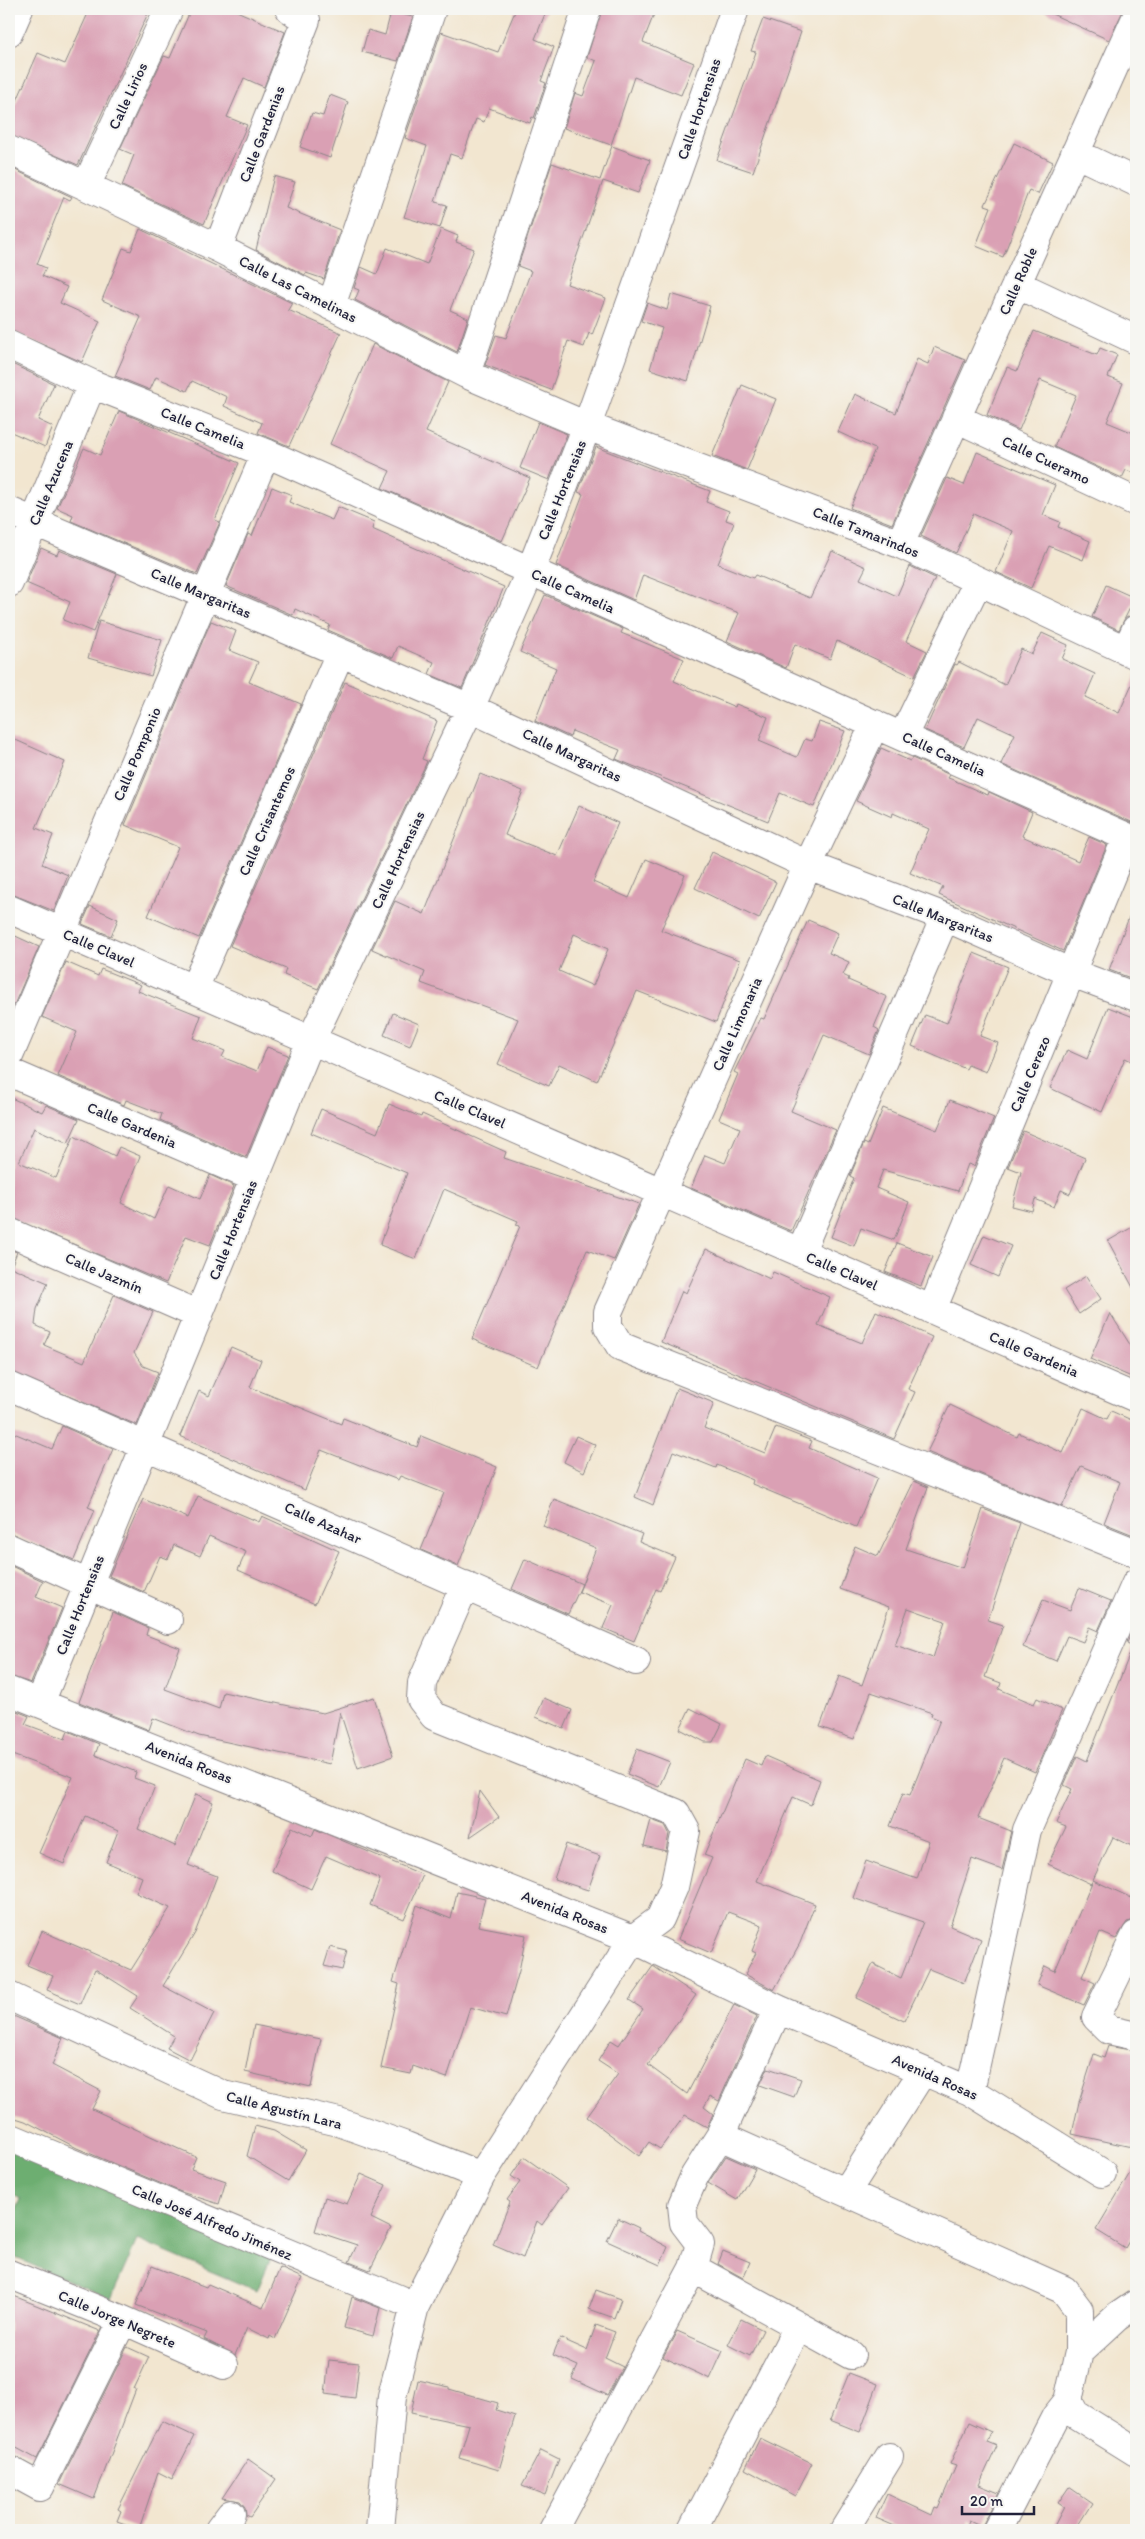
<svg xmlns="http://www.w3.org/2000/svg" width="1145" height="2539" font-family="Itim,sans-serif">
<rect width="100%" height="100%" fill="#f6f6f2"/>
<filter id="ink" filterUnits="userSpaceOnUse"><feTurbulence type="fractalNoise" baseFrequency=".02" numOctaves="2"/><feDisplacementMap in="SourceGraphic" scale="10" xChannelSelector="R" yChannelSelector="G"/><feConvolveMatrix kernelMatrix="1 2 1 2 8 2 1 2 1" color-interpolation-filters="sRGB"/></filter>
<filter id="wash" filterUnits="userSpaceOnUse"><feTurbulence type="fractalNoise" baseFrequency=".0096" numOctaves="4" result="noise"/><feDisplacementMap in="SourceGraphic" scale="20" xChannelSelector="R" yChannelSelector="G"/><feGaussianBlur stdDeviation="1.12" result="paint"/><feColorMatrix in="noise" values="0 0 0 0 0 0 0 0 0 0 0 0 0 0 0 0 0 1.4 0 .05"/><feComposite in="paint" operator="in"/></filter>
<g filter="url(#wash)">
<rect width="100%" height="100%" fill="#f2e6d0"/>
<!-- forest -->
<path fill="#6dae71" stroke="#486856" d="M9 2144 271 2258 257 2291 137 2240 111 2299 9 2255V2228L21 2199 9 2193Z"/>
<g id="blocks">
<!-- building -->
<path fill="#daa0b4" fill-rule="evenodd" d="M90 9H150L78 165 9 135V102L15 105 38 53 65 64Z
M191 9H232L285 32 264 87 244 78 227 117 247 125 204 224 122 186 134 155 120 149 164 56 170 58Z
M516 9H547L535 39 554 47 541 81 546 83 534 118 532 117 530 123 489 108 484 122 476 119 462 158 450 154 435 202 447 205 440 228 404 217 427 146 405 138 441 32 498 52Z
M602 9H656L643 42 694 63 681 95 634 77 611 145 564 128 575 93 583 96 596 61 587 57Z
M1041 9H1124L1109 40Z
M391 12 413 17 398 61 362 52 368 30 385 35Z
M763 19 801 32 753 172 717 160 756 52 751 51Z
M330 95 348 102 330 158 300 147 312 113 323 116Z
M1014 143 1053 162 1038 194 1029 190 1003 257 976 246 991 207 985 205Z
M612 146 650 160 638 193 603 181 567 284 606 298 592 335 589 333 584 347 568 341 551 390 485 365 496 335 506 338 531 271 518 266 552 163 600 180Z
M9 167 72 197 70 200 64 197 37 264 46 268 42 276 67 287 60 303 100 321 82 362 9 330Z
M274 176 295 182 286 208 340 230 324 279 306 273 305 275 256 250Z
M140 229 292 303 288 310 341 333 289 446 258 433 262 423 224 406 227 397 192 381 187 391 156 377 150 390 115 376 141 317 102 300 123 248 131 251Z
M441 229 458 236 456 242 474 249 450 310 468 318 457 352 355 300 359 290 354 288 361 267 377 274 387 248 427 264Z
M671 294 710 306 688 381 650 369 662 328 641 321 647 303 667 310Z
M1034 331 1097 355 1100 348 1117 355 1108 377 1123 383 1107 422 1136 434V474L1126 470 1122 478 1054 447 1076 395 1040 380 1019 430 987 415 1007 367 1017 371Z
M373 344 448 382 426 432 530 478 502 541 382 488 390 471 330 444Z
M934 347 965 360 892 524 850 508 875 449 838 432 855 394 896 413 917 359 928 364Z
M12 364 54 384 38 420 53 427 45 447 9 431V370Z
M742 385 776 399 747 470 712 456Z
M119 411 239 463 215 520 220 522 197 574 71 521 73 515 57 508 84 448 100 455Z
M538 422 567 434 549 480 520 468Z
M596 447 710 491 706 502 729 511 726 520 734 523 718 564 753 578 755 575 810 598 832 551 866 567 860 579 897 596 910 566 935 578 906 641 927 651 914 677 837 641 830 659 795 644 786 668 727 641 739 613 643 575 634 600 556 565 583 494 578 492Z
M977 452 1055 485 1043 515 1060 522 1058 527 1090 541 1083 560 1049 546 1031 588 996 572 1013 531 973 514 956 553 921 536 947 478 964 485Z
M272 487 292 495 289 502 332 520 338 507 374 522 372 529 504 587 462 688 429 674 434 662 398 646 393 658 328 630 330 625 295 609 293 615 226 586 248 534 252 536Z
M41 548 57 555 59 550 117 574 93 632 63 620 70 602 26 583Z
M1106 585 1135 598 1119 630 1092 617Z
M545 595 623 629 621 633 684 659 674 681 735 707 736 704 768 717 759 741 797 757 805 739 812 741 819 722 845 731 814 807 780 793 768 821 616 759 620 750 572 731 570 737 535 721 556 668 520 652Z
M99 621 162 640 151 676 88 658Z
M211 621 236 631 229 650 258 662 249 682 301 704 199 938 148 916 178 847 125 825Z
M1042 633 1068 645 1062 659 1095 674 1085 697 1119 713 1136 675V824L1001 764 1015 734 978 717 964 747 925 730 955 664 957 665 959 662 1005 685 1021 649 1032 654Z
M345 682 437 721 422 759 427 761 424 768 318 989 284 975 286 969 230 946Z
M9 737 65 762 36 828 53 835 42 864 68 875 54 911 9 893Z
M881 748 910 761 912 758 950 775 948 778 951 779 985 794 988 795 989 792 1032 812 1022 836 1078 861 1089 837 1107 845 1063 951 939 895 943 887 910 873 929 829 893 813 892 817 856 801Z
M480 774 523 791 505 835 557 856 579 806 618 823 593 882 629 898 646 859 685 875 661 930 740 960 716 1022 637 991 597 1081 559 1064 549 1086 498 1064 518 1019 421 983 425 972 372 949 395 901 424 914ZM574 934 608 949 593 986 559 971Z
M712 852 776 882 759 919 695 888Z
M1134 904H1136V980L1109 970Z
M90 906 118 919 111 936 82 924Z
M808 920 838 933 829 953 849 962 843 975 849 978 848 980 887 997 874 1027 879 1030 869 1054 824 1035 791 1111 836 1130 791 1231 691 1188 705 1155 725 1163 740 1128 719 1119 738 1074 734 1072 761 1018 764 1019Z
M9 933 39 947 14 1005 9 1003Z
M974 953 1008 967 980 1036 998 1043 986 1072 968 1065 966 1069 912 1046 925 1015 947 1023Z
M66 962 98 976 101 969 141 985 138 991 201 1016 193 1038 225 1051 222 1057 257 1071 267 1047 288 1055 246 1157 160 1120 162 1114 126 1100 124 1105 58 1076 77 1032 42 1017Z
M1108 1007 1136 1018V1063L1125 1058 1102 1112 1050 1088 1067 1050 1087 1059Z
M393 1013 419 1024 410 1046 384 1035Z
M9 1097 42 1112 46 1105 79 1119 68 1143 34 1128 19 1162 56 1178 74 1136 115 1156 119 1147 140 1156 121 1203 154 1219 169 1185 200 1199 210 1175 234 1186 210 1245 186 1236 166 1283 9 1217Z
M950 1100 994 1118 974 1166 968 1164 958 1191 883 1170 876 1188 909 1202 894 1240 861 1228 854 1246 831 1237 854 1178 850 1176 864 1143 868 1145 883 1108 937 1130Z
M389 1104 421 1117 422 1114 506 1152 504 1158 639 1204 614 1260 587 1250 538 1367 472 1339 520 1226 516 1225 518 1221 444 1189 416 1259 380 1245 407 1173 311 1133 321 1109 377 1133Z
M1023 1131 1085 1158 1070 1194 1061 1190 1054 1207 1035 1199 1032 1211 1012 1206 1021 1172 1008 1167Z
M1136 1225V1293L1108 1241Z
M984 1235 1011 1246 998 1277 971 1265Z
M897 1243 933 1257 921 1286 885 1272Z
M9 1249 17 1252 11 1267 48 1283 37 1309 35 1325 50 1332 44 1345 84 1362 114 1295 153 1312 134 1353 143 1366 158 1372 137 1425 9 1371Z
M706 1249 770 1279 773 1272 830 1297 818 1325 862 1343 876 1311 932 1337 908 1389 915 1392 894 1439 661 1342 682 1291 686 1293Z
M1086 1276 1101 1299 1079 1314 1064 1290Z
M1110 1313 1136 1354V1379L1090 1359Z
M231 1347 261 1360 250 1387 341 1424 343 1418 417 1447 421 1436 497 1467 458 1566 421 1550 444 1493 400 1476 398 1480 321 1450 305 1490 180 1436 199 1391 209 1396Z
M677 1388 714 1403 704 1428 765 1453 776 1427 812 1441 809 1448 877 1478 856 1527 752 1484 753 1480 717 1465 716 1468 673 1451 653 1505 635 1497Z
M950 1405 1017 1437 1019 1433 1063 1453 1083 1408 1107 1419 1111 1411 1136 1422V1536L1104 1523 1120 1482 1081 1466 1062 1507 927 1452Z
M62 1426 113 1449 88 1507 95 1510 74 1560 9 1533V1431L52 1449Z
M576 1436 596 1445 584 1472 564 1462Z
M914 1481 928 1487 906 1549 963 1568 983 1509 1020 1523 988 1620 1003 1625 985 1677 1001 1683 999 1689 1034 1704 1037 1698 1062 1710 1035 1772 1004 1758 978 1818 1011 1831 1002 1870 972 1859 950 1926 981 1939 964 1983 929 1969 904 2021 856 1998 873 1964 901 1978 923 1922 853 1898 866 1861 917 1879 929 1841 890 1826 903 1793 910 1795 940 1720 931 1716 932 1713 871 1692 854 1739 820 1727 839 1676 862 1685 889 1607 840 1589 855 1546 878 1556ZM908 1608 945 1621 933 1658 895 1645Z
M198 1496 259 1522 262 1516 339 1551 315 1604 238 1570 246 1552 209 1536 200 1556 174 1545 168 1559 160 1556 144 1592 109 1576 143 1499 188 1518Z
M554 1499 642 1534 639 1542 675 1557 660 1591 656 1589 634 1641 603 1628 613 1605 579 1592 596 1548 543 1526Z
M525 1559 582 1584 568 1614 512 1589Z
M9 1565 43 1581 36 1597 62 1608 31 1683 9 1676Z
M1079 1588 1111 1601 1098 1631 1089 1627 1083 1642 1067 1636 1056 1661 1023 1647 1043 1600 1070 1610Z
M113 1612 148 1628 146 1635 180 1648 165 1689 219 1709 223 1692 323 1713 374 1697 393 1756 358 1768 340 1712 330 1764 199 1736 153 1718 149 1730 79 1702Z
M1136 1621V1848L1113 1837 1091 1884 1048 1864 1066 1827 1056 1823 1072 1789 1064 1785 1077 1756 1087 1761 1133 1646 1127 1643Z
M544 1698 572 1710 564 1729 536 1717Z
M9 1708 29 1716 25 1724 65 1739 68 1731 99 1744 95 1755 136 1772 134 1778 155 1786 138 1829 175 1846 196 1794 213 1802 188 1865 217 1876 195 1933 163 1986 214 2013 190 2060 167 2048 174 2036 130 2008 138 1996 95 1969 80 2004 47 1990 53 1976 27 1965 42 1931 131 1970 170 1908 136 1893 142 1877 106 1862 118 1831 85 1816 64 1864 39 1853 73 1777 12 1755 9 1763Z
M690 1708 722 1724 713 1742H705L680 1729Z
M637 1749 670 1762 659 1787 627 1774Z
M765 1756 820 1780 811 1805 793 1797 757 1881 815 1904 800 1943 774 1990 745 1974 756 1953 752 1951 762 1925 728 1912 711 1953 678 1939 712 1858 704 1855 745 1759 761 1766Z
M480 1791 499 1817 470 1837Z
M651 1820 665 1825 669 1833 666 1851 644 1846Z
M292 1827 312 1836 315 1829 423 1875 404 1919 370 1905 380 1879 326 1856 311 1889 272 1871Z
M566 1844 600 1856 588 1890 554 1879Z
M1093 1880 1136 1900V1920L1127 1922 1116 1939 1100 1932 1082 1977 1095 1983 1084 2005 1037 1985 1045 1966 1055 1971Z
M457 1892 485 1898 478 1926 526 1935 519 1971 506 2017 470 2007 447 2078 413 2066 411 2074 381 2068 399 1984 393 1982 417 1905 451 1919Z
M330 1947 347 1951 342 1970 324 1966Z
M653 1966 696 1995 648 2065 687 2094 734 2005 757 2016 719 2101 710 2096 704 2107 713 2114 707 2127 685 2115 660 2149 649 2142 639 2156 587 2117 618 2074 598 2061 611 2040 619 2045 643 2009 629 2000Z
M9 2014 63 2038 52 2065 101 2091 92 2109 196 2157 191 2169 226 2181 219 2204 181 2192 77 2148 25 2121 9 2116Z
M254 2025 321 2039 311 2087 245 2072Z
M1108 2046 1136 2051V2148L1072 2134 1079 2102 1094 2054 1104 2058Z
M768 2068 801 2079 794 2097 760 2085Z
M255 2126 274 2131 306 2150 288 2181 247 2156Z
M726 2156 755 2169 737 2200 708 2183Z
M524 2157 568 2188 542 2225 537 2221 523 2258 493 2245 510 2202 507 2200 520 2182 511 2176Z
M1136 2163V2229L1125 2248 1096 2230Z
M361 2174 386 2185 371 2218 391 2228 370 2270 349 2262 357 2245 315 2231 325 2197 347 2204Z
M618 2218 639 2228 638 2231 668 2247 660 2265 607 2241Z
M723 2251 750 2262 743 2278 718 2264Z
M152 2266 206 2287 208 2284 263 2308 280 2268 302 2278 275 2339 270 2336 269 2339 247 2328 235 2355 204 2339 207 2333 136 2305Z
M596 2290 621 2299 614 2318 589 2309Z
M9 2294 100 2331 37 2459 9 2444Z
M352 2297 380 2308 373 2336 344 2328Z
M741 2319 763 2330 750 2356 728 2345Z
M596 2325 615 2332 605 2358 623 2367 607 2395 572 2379 578 2366 553 2355 560 2338 587 2350Z
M677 2331 723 2351 710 2379 663 2357Z
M127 2347 149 2357 134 2389H136L94 2499 59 2484Z
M329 2360 359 2363 355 2398 325 2394Z
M849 2373 878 2384 860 2432 830 2420Z
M418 2380 449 2387V2389L498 2403 496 2410 515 2416 499 2470 459 2458 469 2425 411 2413Z
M162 2421 194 2436 172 2479 158 2472 139 2529 117 2521 121 2511 118 2509Z
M969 2422 991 2432 987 2442 997 2446 979 2485 999 2493 982 2526 969 2520 966 2530H904L876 2518 887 2494 932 2515 935 2507 938 2508 956 2466 950 2464Z
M760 2438 812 2463 795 2496 745 2469Z
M541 2450 559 2459 545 2495 522 2486Z
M248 2459 276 2479 250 2517 246 2515 245 2507 240 2501 222 2498Z
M1069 2487 1092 2503 1075 2530H1052L1064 2507 1058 2503Z"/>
</g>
</g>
<g filter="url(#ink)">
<use href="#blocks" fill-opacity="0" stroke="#8a8486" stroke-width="1"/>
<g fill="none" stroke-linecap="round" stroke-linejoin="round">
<defs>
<path id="minor" d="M9 32 19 9
M9 150 218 248 466 374 587 426 900 544 1136 655
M1075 153 1136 182
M87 184 169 9
M218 248 306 20 290 9
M1016 284 1136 340
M331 306 432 9
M9 345 92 384 266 453 1136 841
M466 374 587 9
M956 418 1136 502
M9 511 470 708 808 865 945 917 1072 973 1136 997
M900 544 1136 18
M9 583 92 384
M1126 651 1136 629
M875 724 808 865 608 1312V1326L620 1346 1136 1553
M903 736 978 581
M9 909 1136 1398
M194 989 340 653
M9 1056 266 453
M9 1072 255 1178
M9 1232 199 1315
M800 1253 945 917
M932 1310 1127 837
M9 1386 636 1661
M9 1548 168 1620
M9 1691 633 1939 778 2009 970 2091 1102 2173
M40 1703 311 1040 470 708 530 572 587 426 735 9
M1136 1935 1096 2017 1109 2030 1136 2036
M9 1996 223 2095 339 2122 406 2146 481 2176
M778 2009 720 2136 695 2175 682 2205 684 2223 700 2244 693 2268 851 2355
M970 2091 1027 1830 1136 1583
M720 2136 1064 2290 1079 2310V2352
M9 2137 415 2306
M846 2192 923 2071
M9 2274 123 2320 224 2365
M1068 2401 1075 2414 1136 2452
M9 2470 40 2487 123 2320
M219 2530 231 2514
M380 2530 392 2396 415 2306 481 2176 633 1939 660 1919 674 1887 686 1831 676 1813 434 1716 421 1699 422 1683 465 1585
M553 2530 693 2268
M692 2530 798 2327
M844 2530 889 2457
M997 2530 1056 2416 1068 2401 1079 2352 1117 2317 1136 2304"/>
</defs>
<!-- minor casing -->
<use href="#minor" stroke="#8a8486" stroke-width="30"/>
<!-- minor -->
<use href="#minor" stroke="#fff" stroke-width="28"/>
</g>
</g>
<g text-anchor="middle" stroke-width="4" stroke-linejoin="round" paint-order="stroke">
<!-- street labels -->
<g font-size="15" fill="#22223b" stroke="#f6f6f2">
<text transform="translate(128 96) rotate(-65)" y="5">Calle Lirios</text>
<text transform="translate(699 109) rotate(-71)" y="5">Calle Hortensias</text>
<text transform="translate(262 134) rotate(-69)" y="5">Calle Gardenias</text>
<text transform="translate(1018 281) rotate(-66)" y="5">Calle Roble</text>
<text transform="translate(298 289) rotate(27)" y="5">Calle Las Camelinas</text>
<text transform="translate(203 428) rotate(22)" y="5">Calle Camelia</text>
<text transform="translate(1046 460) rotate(25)" y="5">Calle Cueramo</text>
<text transform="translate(51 483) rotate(-67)" y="5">Calle Azucena</text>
<text transform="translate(562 490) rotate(-68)" y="5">Calle Hortensias</text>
<text transform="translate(866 532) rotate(22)" y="5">Calle Tamarindos</text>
<text transform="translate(573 591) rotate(24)" y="5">Calle Camelia</text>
<text transform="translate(201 593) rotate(23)" y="5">Calle Margaritas</text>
<text transform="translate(137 754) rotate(-67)" y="5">Calle Pomponio</text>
<text transform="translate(944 754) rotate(24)" y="5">Calle Camelia</text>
<text transform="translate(572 755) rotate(25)" y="5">Calle Margaritas</text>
<text transform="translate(267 821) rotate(-66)" y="5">Calle Crisantemos</text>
<text transform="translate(398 860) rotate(-65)" y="5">Calle Hortensias</text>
<text transform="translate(943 918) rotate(22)" y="5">Calle Margaritas</text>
<text transform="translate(99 948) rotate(23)" y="5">Calle Clavel</text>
<text transform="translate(737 1024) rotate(-66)" y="5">Calle Limonaria</text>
<text transform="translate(1030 1074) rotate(-67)" y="5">Calle Cerezo</text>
<text transform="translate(470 1109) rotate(23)" y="5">Calle Clavel</text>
<text transform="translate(132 1125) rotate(23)" y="5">Calle Gardenia</text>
<text transform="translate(233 1230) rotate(-68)" y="5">Calle Hortensias</text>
<text transform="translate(842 1271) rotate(23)" y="5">Calle Clavel</text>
<text transform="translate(104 1273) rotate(23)" y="5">Calle Jazmín</text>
<text transform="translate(1034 1354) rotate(23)" y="5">Calle Gardenia</text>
<text transform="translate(323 1523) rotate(24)" y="5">Calle Azahar</text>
<text transform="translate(80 1605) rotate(-68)" y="5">Calle Hortensias</text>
<text transform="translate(189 1762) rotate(22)" y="5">Avenida Rosas</text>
<text transform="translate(565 1912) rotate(22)" y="5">Avenida Rosas</text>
<text transform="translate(935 2077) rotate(24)" y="5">Avenida Rosas</text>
<text transform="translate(284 2110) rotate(14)" y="5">Calle Agustín Lara</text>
<text transform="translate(212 2222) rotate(23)" y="5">Calle José Alfredo Jiménez</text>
<text transform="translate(117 2319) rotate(23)" y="5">Calle Jorge Negrete</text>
</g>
</g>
<!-- margin -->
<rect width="1145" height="2539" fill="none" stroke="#f6f6f2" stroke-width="30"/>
<!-- scale -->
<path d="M962 2506v8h72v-8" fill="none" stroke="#22223b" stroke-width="2.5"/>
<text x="970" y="2506" font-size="15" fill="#22223b" stroke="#f6f6f2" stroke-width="4" paint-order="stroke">20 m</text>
</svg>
